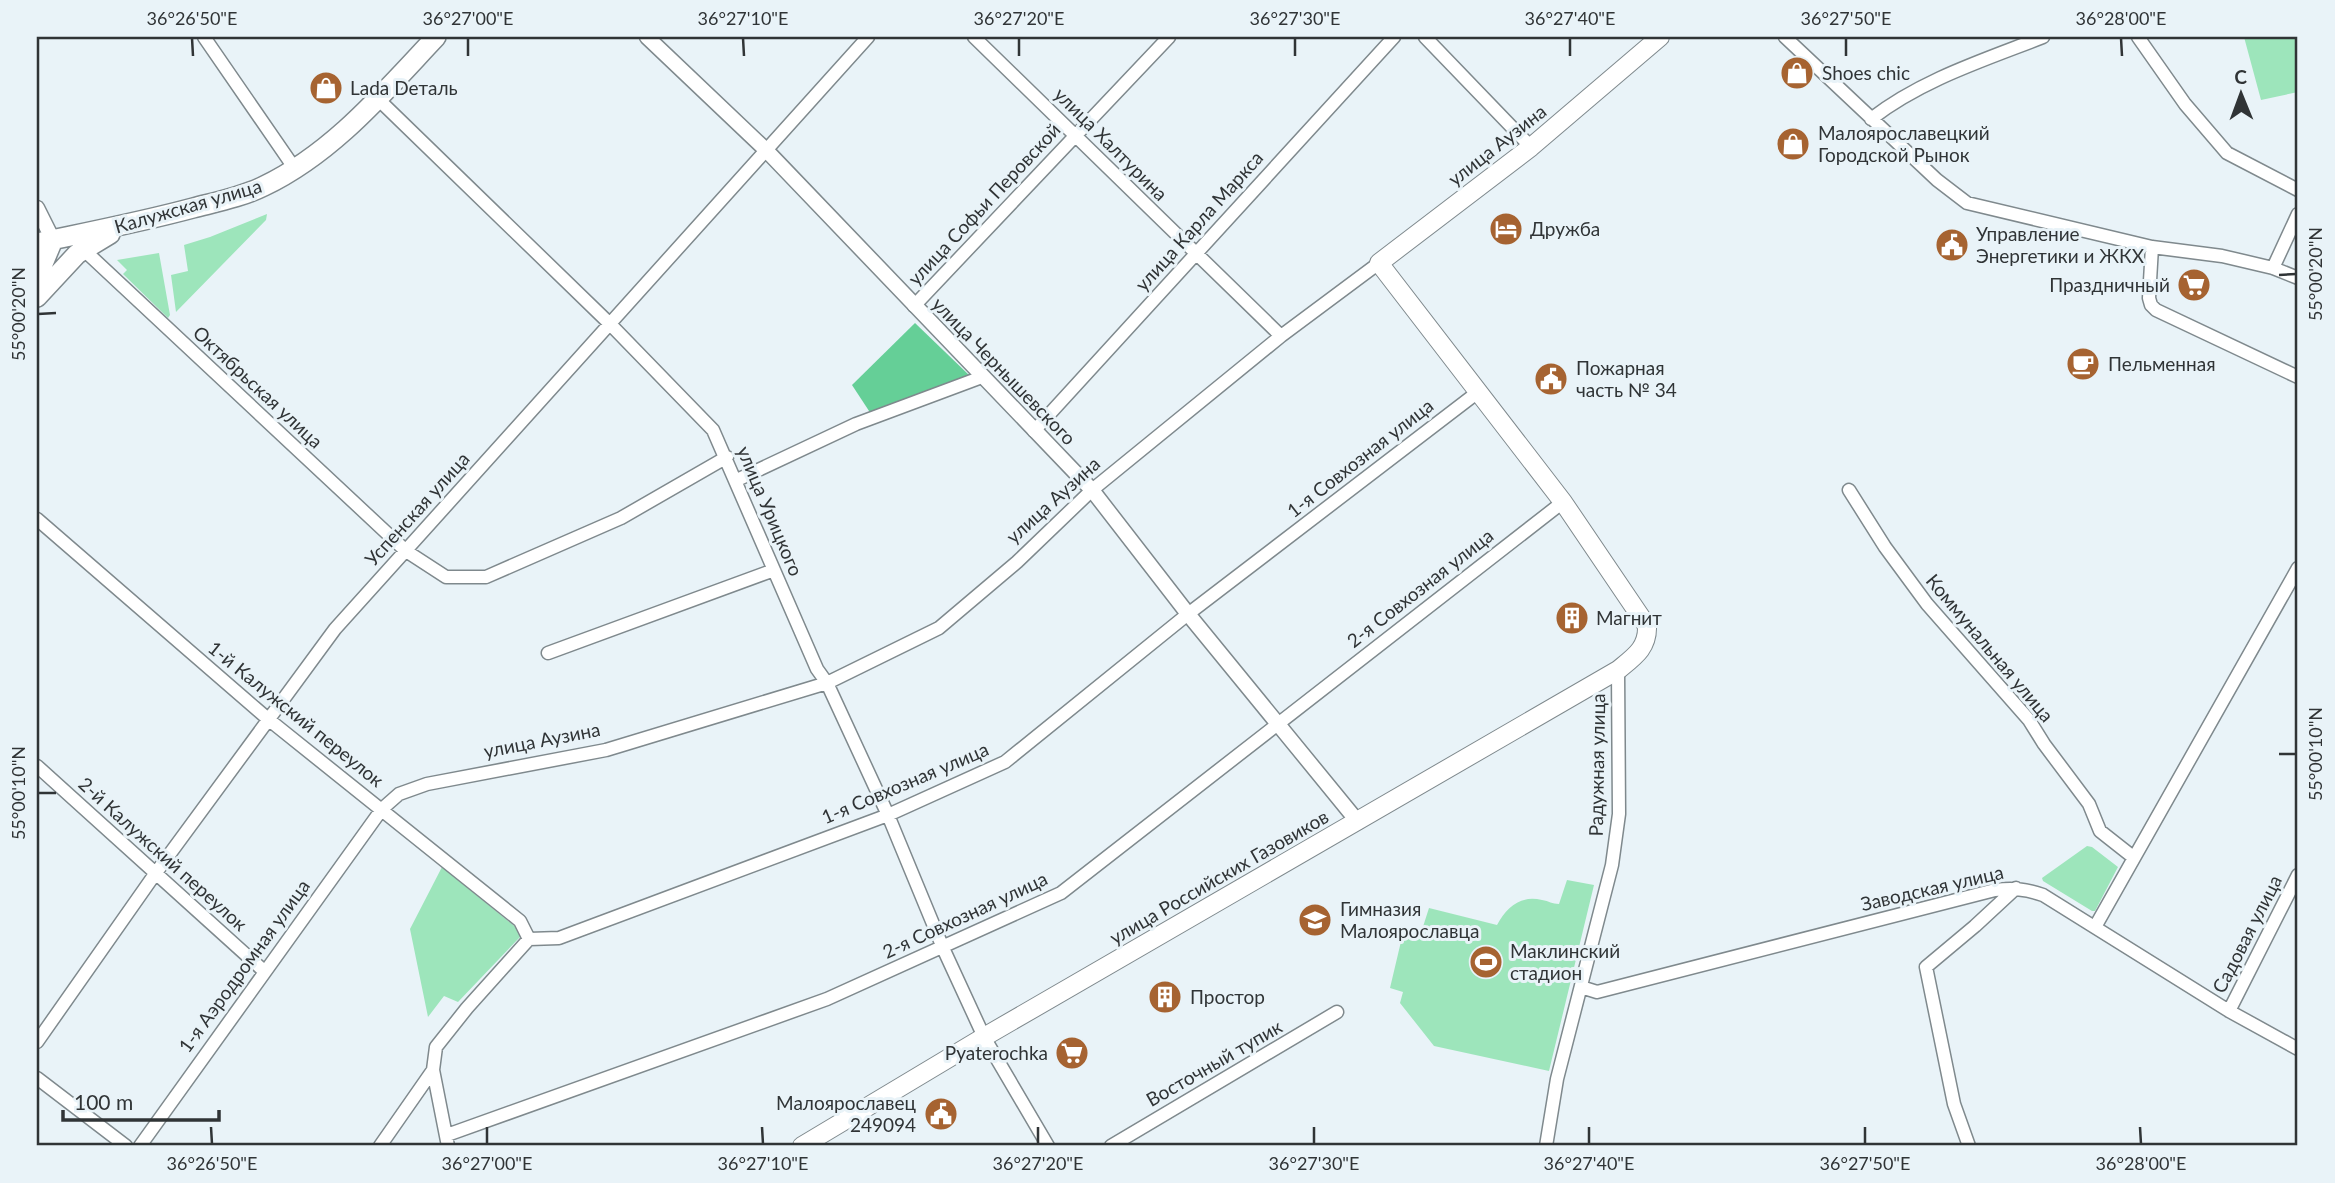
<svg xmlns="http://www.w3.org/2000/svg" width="2335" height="1183" font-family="Lato,sans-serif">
<rect width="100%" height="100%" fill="#e9f3f8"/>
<!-- green -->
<path fill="#9de5bb" d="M2244 37H2298V92L2261 100Z
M267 214 266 220 176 312 171 275 188 271 184 245 210 237Z
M159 253 170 315 168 318 123 274 127 270 117 260Z
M2087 846 2092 847 2118 867 2095 911H2092L2043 881 2042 878Z
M442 867 518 929 520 937 458 1002 444 996 428 1017 410 929Z
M1567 880 1594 885 1549 1071 1434 1046 1400 1003 1403 992 1390 988 1403 933 1420 936 1429 908 1497 925C1507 907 1520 895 1542 900 1549 901 1552 904 1559 904Z"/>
<!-- forest -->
<path fill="#65cf97" d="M915 323 970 376 871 414 852 385Z"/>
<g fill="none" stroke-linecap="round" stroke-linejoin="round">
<defs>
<path id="minor" d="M204 37 295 169
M974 37 1281 336
M1425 37 1531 147
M1785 37 1937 180 1967 203 2152 247 2222 256 2273 268 2298 278
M2138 37 2185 104 2227 153 2298 190
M378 99 610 324 713 430 817 669 827 683 888 815 943 948 984 1037 1048 1146
M1871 119C1921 80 1984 60 2043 37
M2152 247 2149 298 2151 305 2156 310 2298 377
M84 250 406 551 446 577H486L621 518 727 457
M2273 268 2298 214
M914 306 1169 37
M1034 431 1394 37
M737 480 856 424 982 377
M1849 490 1885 547 1927 604 2029 720 2044 744 2089 804 2100 831 2133 857
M37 519 268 719 520 921 529 939
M548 653 774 570
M37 766 264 971
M2095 927 2298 568
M1581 987 1597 992 1995 890C2013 888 2026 889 2043 895L2229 1011 2298 1049
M2229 1011 2298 875
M37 1042 155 874 335 629 868 37
M37 1078 126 1146
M447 1135 827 999 1061 893 1563 502
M140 1146 382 809 399 794 427 784 606 750 827 683 939 628 1017 562 1092 490 1281 336 1379 263
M380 1146 433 1070
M448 1146 433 1070 436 1047 467 1008 529 939 559 938 888 815 1005 762 1188 614 1478 392
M1111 1146 1337 1012
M1546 1146 1557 1079 1612 865 1619 814 1618 670
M1969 1146 1954 1104 1926 967 1975 926 2016 888"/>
<path id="tertiary" d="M647 37 767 151 1092 490 1188 614 1358 822
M37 208 53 240"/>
<path id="secondary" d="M802 1146 984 1037 1618 670C1634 657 1648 648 1647 626L1563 502 1379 263 1531 147 1660 37"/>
<path id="primary" d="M37 243C89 232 141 222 193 208 216 202 242 197 264 186 333 153 384 92 436 37
M37 278 53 240
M37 297 77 254 110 234"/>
</defs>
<!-- minor casing -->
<use href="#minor" stroke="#7f898d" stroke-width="15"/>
<!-- tertiary casing -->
<use href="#tertiary" stroke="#7f898d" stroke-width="17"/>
<!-- secondary casing -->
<use href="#secondary" stroke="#7f898d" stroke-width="20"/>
<!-- primary casing -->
<use href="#primary" stroke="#7f898d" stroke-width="22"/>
<!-- minor -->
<use href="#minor" stroke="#fff" stroke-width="12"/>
<!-- tertiary -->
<use href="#tertiary" stroke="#fff" stroke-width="14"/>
<!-- secondary -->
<use href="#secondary" stroke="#fff" stroke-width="18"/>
<!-- primary -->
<use href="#primary" stroke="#fff" stroke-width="19"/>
</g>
<!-- ticks -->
<path fill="none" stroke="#303436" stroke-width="2.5" d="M192 38 193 56M468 38V56M743 38 744 56M1019 38V56M1295 38V56M1570 38V56M1846 38V56M2121 38 2122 56M2279 275 2296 274M38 314 56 313M2279 754H2296M38 793H56M211 1127 212 1144M487 1127V1144M762 1127 763 1144M1038 1127V1144M1314 1127V1144M1589 1127V1144M1865 1127V1144M2140 1127 2141 1144"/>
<!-- icons -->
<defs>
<symbol id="shop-disc" viewBox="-11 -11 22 22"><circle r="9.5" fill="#a66331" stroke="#e9f3f8"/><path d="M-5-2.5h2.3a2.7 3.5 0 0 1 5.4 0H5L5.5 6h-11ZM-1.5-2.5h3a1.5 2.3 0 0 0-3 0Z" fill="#fff"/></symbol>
<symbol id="hotel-disc" viewBox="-11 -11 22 22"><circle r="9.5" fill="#a66331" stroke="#e9f3f8"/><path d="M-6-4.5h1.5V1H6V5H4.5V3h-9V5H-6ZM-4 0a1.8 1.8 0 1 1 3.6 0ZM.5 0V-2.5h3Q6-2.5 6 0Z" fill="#fff"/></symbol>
<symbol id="civic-disc" viewBox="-11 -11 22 22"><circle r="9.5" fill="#a66331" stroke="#e9f3f8"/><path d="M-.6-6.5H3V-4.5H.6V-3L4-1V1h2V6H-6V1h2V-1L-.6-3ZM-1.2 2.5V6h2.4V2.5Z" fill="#fff"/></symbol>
<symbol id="supermarket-disc" viewBox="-11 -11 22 22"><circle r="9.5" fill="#a66331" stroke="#e9f3f8"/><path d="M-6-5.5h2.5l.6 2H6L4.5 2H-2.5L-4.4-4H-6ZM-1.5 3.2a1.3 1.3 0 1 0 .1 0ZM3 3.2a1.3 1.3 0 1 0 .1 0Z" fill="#fff"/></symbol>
<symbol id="cafe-disc" viewBox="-11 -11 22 22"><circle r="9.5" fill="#a66331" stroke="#e9f3f8"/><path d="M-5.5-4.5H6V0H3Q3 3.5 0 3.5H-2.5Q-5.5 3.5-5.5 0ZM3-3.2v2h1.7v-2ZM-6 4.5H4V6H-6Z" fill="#fff"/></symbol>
<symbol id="building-disc" viewBox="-11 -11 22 22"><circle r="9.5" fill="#a66331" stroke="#e9f3f8"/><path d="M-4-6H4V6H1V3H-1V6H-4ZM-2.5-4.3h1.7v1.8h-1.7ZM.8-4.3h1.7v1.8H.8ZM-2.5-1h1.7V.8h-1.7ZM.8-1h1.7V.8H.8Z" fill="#fff"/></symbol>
<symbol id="school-disc" viewBox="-11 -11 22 22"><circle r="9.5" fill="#a66331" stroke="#e9f3f8"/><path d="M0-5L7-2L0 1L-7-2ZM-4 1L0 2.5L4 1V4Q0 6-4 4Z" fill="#fff"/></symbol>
<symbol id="stadium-disc" viewBox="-11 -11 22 22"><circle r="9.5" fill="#a66331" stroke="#e9f3f8"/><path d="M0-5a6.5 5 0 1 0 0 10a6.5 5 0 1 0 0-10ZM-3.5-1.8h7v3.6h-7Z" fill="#fff"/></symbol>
</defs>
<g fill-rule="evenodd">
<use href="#shop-disc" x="1778" y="54" width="38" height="38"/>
<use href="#shop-disc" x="307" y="69" width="38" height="38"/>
<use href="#shop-disc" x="1774" y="125" width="38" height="38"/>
<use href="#hotel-disc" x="1487" y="210" width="38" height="38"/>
<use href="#civic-disc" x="1933" y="226" width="38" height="38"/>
<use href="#supermarket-disc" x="2175" y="266" width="38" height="38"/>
<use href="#cafe-disc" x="2064" y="345" width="38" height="38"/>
<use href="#civic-disc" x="1532" y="360" width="38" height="38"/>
<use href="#building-disc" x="1553" y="599" width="38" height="38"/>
<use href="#school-disc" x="1296" y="901" width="38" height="38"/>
<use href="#stadium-disc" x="1467" y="943" width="38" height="38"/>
<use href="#building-disc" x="1146" y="978" width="38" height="38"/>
<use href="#supermarket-disc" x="1053" y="1034" width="38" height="38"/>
<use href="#civic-disc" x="922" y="1095" width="38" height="38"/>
</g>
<g text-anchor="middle" stroke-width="6" stroke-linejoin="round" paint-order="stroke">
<!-- poi labels -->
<g font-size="19" fill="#303436" stroke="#e9f3f8" text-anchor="start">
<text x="1822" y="80">Shoes chic</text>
<text x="350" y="95">Lada Dеталь</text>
<text x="1818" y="140">Малоярославецкий<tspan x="1818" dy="22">Городской Рынок</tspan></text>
<text x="1530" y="236">Дружба</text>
<text x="1976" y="241">Управление<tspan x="1976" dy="22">Энергетики и ЖКХ</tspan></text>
<text x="2170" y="292" text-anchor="end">Праздничный</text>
<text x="2108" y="371">Пельменная</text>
<text x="1576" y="375">Пожарная<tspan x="1576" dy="22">часть № 34</tspan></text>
<text x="1596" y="625">Магнит</text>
<text x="1340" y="916">Гимназия<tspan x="1340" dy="22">Малоярославца</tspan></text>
<text x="1510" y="958">Маклинский<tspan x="1510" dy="22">стадион</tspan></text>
<text x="1190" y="1004">Простор</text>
<text x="1048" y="1060" text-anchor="end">Pyaterochka</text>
<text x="916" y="1110" text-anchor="end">Малоярославец<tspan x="916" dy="22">249094</tspan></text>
</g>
<!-- street labels -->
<g font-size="19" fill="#303436" stroke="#e9f3f8">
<text transform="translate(1111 144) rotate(45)" y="7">улица Халтурина</text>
<text transform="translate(1497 145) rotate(-38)" y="7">улица Аузина</text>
<text transform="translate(984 204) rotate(-47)" y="7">улица Софьи Перовской</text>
<text transform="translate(188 206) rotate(-16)" y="7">Калужская улица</text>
<text transform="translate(1199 221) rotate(-48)" y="7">улица Карла Маркса</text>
<text transform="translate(1004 371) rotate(46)" y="7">улица Чернышевского</text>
<text transform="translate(258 387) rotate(43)" y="7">Октябрьская улица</text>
<text transform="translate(1360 458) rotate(-38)" y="7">1-я Совхозная улица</text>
<text transform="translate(1053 500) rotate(-42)" y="7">улица Аузина</text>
<text transform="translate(417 509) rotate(-48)" y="7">Успенская улица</text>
<text transform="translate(770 511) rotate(67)" y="7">улица Урицкого</text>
<text transform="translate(1420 588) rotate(-38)" y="7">2-я Совхозная улица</text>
<text transform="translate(1990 648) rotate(50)" y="7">Коммунальная улица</text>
<text transform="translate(296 714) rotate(39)" y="7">1-й Калужский переулок</text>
<text transform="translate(542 740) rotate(-11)" y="7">улица Аузина</text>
<text transform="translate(1597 765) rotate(-89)" y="7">Радужная улица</text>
<text transform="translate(905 783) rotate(-23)" y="7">1-я Совхозная улица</text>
<text transform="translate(163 854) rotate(42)" y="7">2-й Калужский переулок</text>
<text transform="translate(1219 877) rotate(-30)" y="7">улица Российских Газовиков</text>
<text transform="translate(1932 888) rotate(-13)" y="7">Заводская улица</text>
<text transform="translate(965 915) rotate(-25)" y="7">2-я Совхозная улица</text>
<text transform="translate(2247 934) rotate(-63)" y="7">Садовая улица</text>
<text transform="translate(244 966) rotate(-54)" y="7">1-я Аэродромная улица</text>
<text transform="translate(1214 1063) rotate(-30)" y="7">Восточный тупик</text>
</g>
</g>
<!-- border -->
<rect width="2335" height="1183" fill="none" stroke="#e9f3f8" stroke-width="77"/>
<!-- north arrow -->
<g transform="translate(2241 94) rotate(359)" stroke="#e9f3f8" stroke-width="5" paint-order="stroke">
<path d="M0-5L12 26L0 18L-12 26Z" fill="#303436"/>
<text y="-10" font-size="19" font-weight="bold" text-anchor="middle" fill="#303436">С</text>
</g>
<!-- scale -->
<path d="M63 1110v10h156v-10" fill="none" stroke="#303436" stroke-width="3.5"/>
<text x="74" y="1110" font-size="21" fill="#303436" stroke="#e9f3f8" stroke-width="5" paint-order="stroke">100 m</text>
<rect x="38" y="38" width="2258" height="1106" fill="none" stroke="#303436" stroke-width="2.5"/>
<g font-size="18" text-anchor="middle" fill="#303436">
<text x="192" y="25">36°26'50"E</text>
<text x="468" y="25">36°27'00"E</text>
<text x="743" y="25">36°27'10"E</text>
<text x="1019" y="25">36°27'20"E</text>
<text x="1295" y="25">36°27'30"E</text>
<text x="1570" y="25">36°27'40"E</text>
<text x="1846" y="25">36°27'50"E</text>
<text x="2121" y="25">36°28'00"E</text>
<text transform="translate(2316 274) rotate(-90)" y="6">55°00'20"N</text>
<text transform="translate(19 314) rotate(-90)" y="6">55°00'20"N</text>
<text transform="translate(2316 754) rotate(-90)" y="6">55°00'10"N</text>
<text transform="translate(19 793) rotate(-90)" y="6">55°00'10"N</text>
<text x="212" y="1170">36°26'50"E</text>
<text x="487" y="1170">36°27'00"E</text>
<text x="763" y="1170">36°27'10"E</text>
<text x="1038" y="1170">36°27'20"E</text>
<text x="1314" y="1170">36°27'30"E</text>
<text x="1589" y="1170">36°27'40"E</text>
<text x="1865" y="1170">36°27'50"E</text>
<text x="2141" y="1170">36°28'00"E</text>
</g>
</svg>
